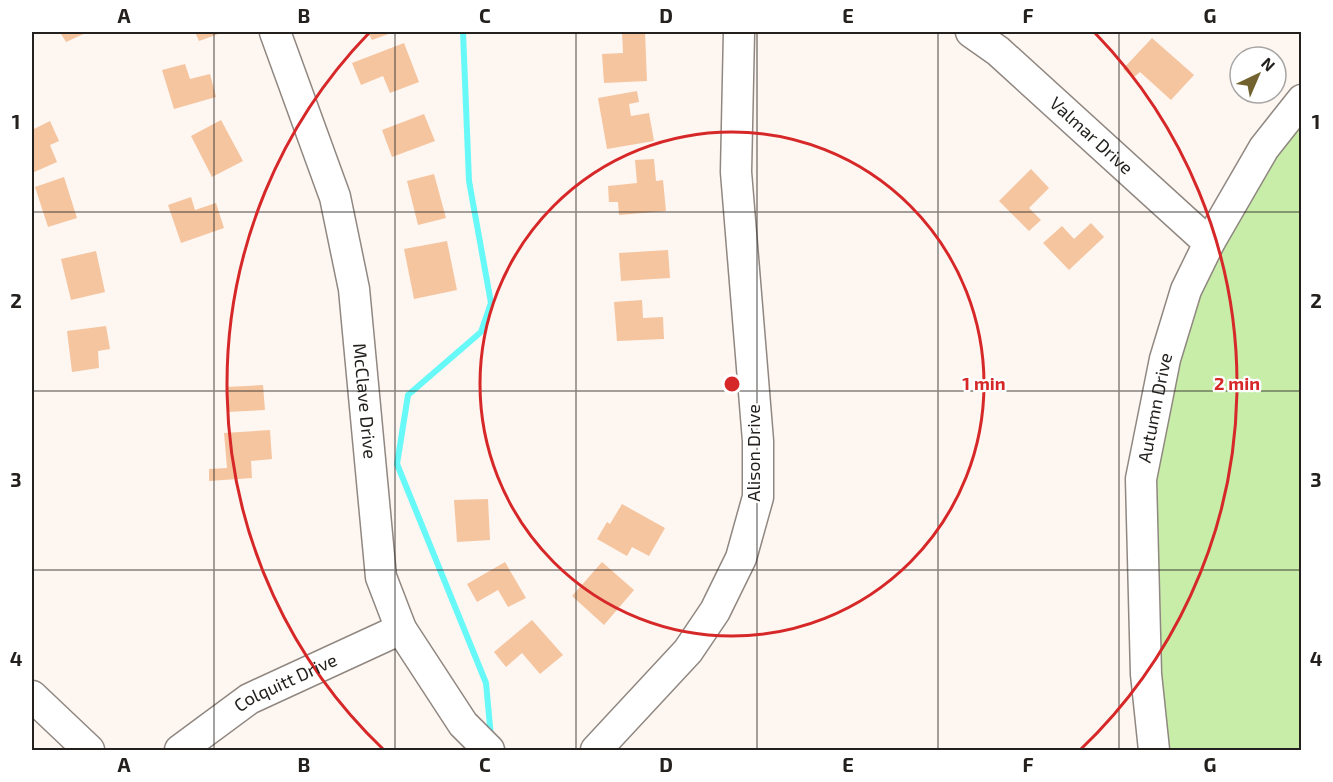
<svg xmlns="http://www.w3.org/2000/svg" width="1333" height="782" font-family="'Exo 2',sans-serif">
<rect width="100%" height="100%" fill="#fef6f1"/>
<!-- green -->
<path fill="#c7eda8" d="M1301 96V750H1162L1150 408 1216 221Z"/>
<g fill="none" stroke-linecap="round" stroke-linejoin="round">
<!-- stream -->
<path stroke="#67f8f8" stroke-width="6" d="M463 32 469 181 491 303 481 332 408 395 397 464 486 683 491 737"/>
</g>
<!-- building -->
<path fill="#f5c5a0" d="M60 32H88L66 42Z
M195 32H224L199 41Z
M368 32H394L372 40Z
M622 32H645L647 81 604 83 602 54 623 53Z
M1152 38 1194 75 1171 100 1140 72 1133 78 1123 69Z
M404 43 419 82 390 93 383 76 361 85 352 63Z
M185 64 190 79 210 74 216 97 174 109 162 70Z
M637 91 639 102 629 104 631 116 649 113 654 141 607 149 598 98Z
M424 114 435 141 392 157 382 130Z
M221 120 243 161 212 177 191 136Z
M50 121 59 141 50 145 57 162 32 173V130Z
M654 159 656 181 663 180 666 211 619 215 618 202H609L608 186 637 183 635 160Z
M1031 169 1049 188 1029 208 1041 220 1029 231 999 201Z
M434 174 446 218 418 225 407 181Z
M64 177 77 218 48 227 35 187Z
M191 197 195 210 216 203 224 228 181 243 168 205Z
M1091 223 1104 237 1069 270 1043 243 1062 226 1074 239Z
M447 241 457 290 414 299 404 249Z
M668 250 670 278 621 281 619 253Z
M96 251 105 292 71 300 61 259Z
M642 300 643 318 663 317 664 339 617 341 614 302Z
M106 326 110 349 98 351 99 368 72 372 67 331Z
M263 385 265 410 227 412 226 387Z
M270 430 272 459 251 461 252 478 209 481V469L227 468 224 433Z
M488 499 490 540 457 542 454 500Z
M622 504 665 528 649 556 632 547 627 556 597 539 607 522 610 524Z
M505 562 526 598 508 607 498 590 477 602 467 584Z
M602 562 634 590 604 625 572 596Z
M532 620 563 655 540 674 522 653 506 667 494 652Z"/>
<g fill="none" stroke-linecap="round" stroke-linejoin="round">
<defs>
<g id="minor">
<path id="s1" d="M275 32 335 197 354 289 381 577 401 629 463 724 489 750"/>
<path id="s2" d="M971 32 998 51 1209 243"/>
<path d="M32 696 89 750"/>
<path id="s3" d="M180 750 249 699 401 629"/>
<path d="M596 750 688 651 715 611 741 558 758 497V441L736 172 739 32"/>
<path id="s4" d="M1154 750 1146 674 1141 479 1165 359 1186 290 1209 243 1264 148 1302 100"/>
</g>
</defs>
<!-- minor casing -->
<use href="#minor" stroke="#908781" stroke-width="33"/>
<!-- minor -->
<use href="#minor" stroke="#fff" stroke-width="30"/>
</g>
<!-- grid -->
<path fill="none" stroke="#23201d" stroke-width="1.5" stroke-opacity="0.55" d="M214 32V750M395 32V750M576 32V750M757 32V750M938 32V750M1119 32V750M32 212H1302M32 391H1302M32 570H1302"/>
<!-- distance rings -->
<g fill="none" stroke="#d62828" stroke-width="3">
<circle cx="732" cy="384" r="252"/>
<path d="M384 750A505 505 0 0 1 369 33M1095 33A505 505 0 0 1 1080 750"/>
</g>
<g text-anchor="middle" stroke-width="4.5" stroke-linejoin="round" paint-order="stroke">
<!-- street labels -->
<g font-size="18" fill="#23201d" stroke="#fff">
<text dy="6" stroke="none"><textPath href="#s2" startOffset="159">Valmar Drive</textPath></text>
<text dy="6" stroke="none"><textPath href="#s1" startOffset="382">McClave Drive</textPath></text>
<text dy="6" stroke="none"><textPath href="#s4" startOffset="344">Autumn Drive</textPath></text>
<text transform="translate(754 453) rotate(-90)" y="6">Alison Drive</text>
<text dy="6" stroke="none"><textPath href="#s3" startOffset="126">Colquitt Drive</textPath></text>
</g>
</g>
<circle cx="732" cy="384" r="9" fill="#d62828" stroke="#fff" stroke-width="3"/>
<g font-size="18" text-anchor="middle" font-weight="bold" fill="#d62828" stroke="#fff" stroke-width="4.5" stroke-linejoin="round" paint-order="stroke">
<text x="984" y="390">1 min</text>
<text x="1237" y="390">2 min</text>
</g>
<!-- border -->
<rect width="1333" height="782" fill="none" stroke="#ffffff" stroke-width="66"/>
<!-- north arrow -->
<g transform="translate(1258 75) rotate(44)"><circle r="28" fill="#ffffff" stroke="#a7a6a5" stroke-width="1.5"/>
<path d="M0-4.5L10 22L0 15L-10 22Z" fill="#71622f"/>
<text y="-9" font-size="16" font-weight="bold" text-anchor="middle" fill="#23201d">N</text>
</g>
<rect x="33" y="33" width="1267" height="716" fill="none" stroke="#23201d" stroke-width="2"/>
<g font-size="20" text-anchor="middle" font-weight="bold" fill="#23201d">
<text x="124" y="23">A</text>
<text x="304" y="23">B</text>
<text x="485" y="23">C</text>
<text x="666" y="23">D</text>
<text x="848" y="23">E</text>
<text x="1028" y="23">F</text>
<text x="1210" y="23">G</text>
<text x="16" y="129">1</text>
<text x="1316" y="129">1</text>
<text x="16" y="308">2</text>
<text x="1316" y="308">2</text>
<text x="16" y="487">3</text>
<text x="1316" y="487">3</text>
<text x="16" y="666">4</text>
<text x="1316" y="666">4</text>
<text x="124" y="772">A</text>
<text x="304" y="772">B</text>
<text x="485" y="772">C</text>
<text x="666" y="772">D</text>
<text x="848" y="772">E</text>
<text x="1028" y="772">F</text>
<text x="1210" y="772">G</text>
</g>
</svg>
